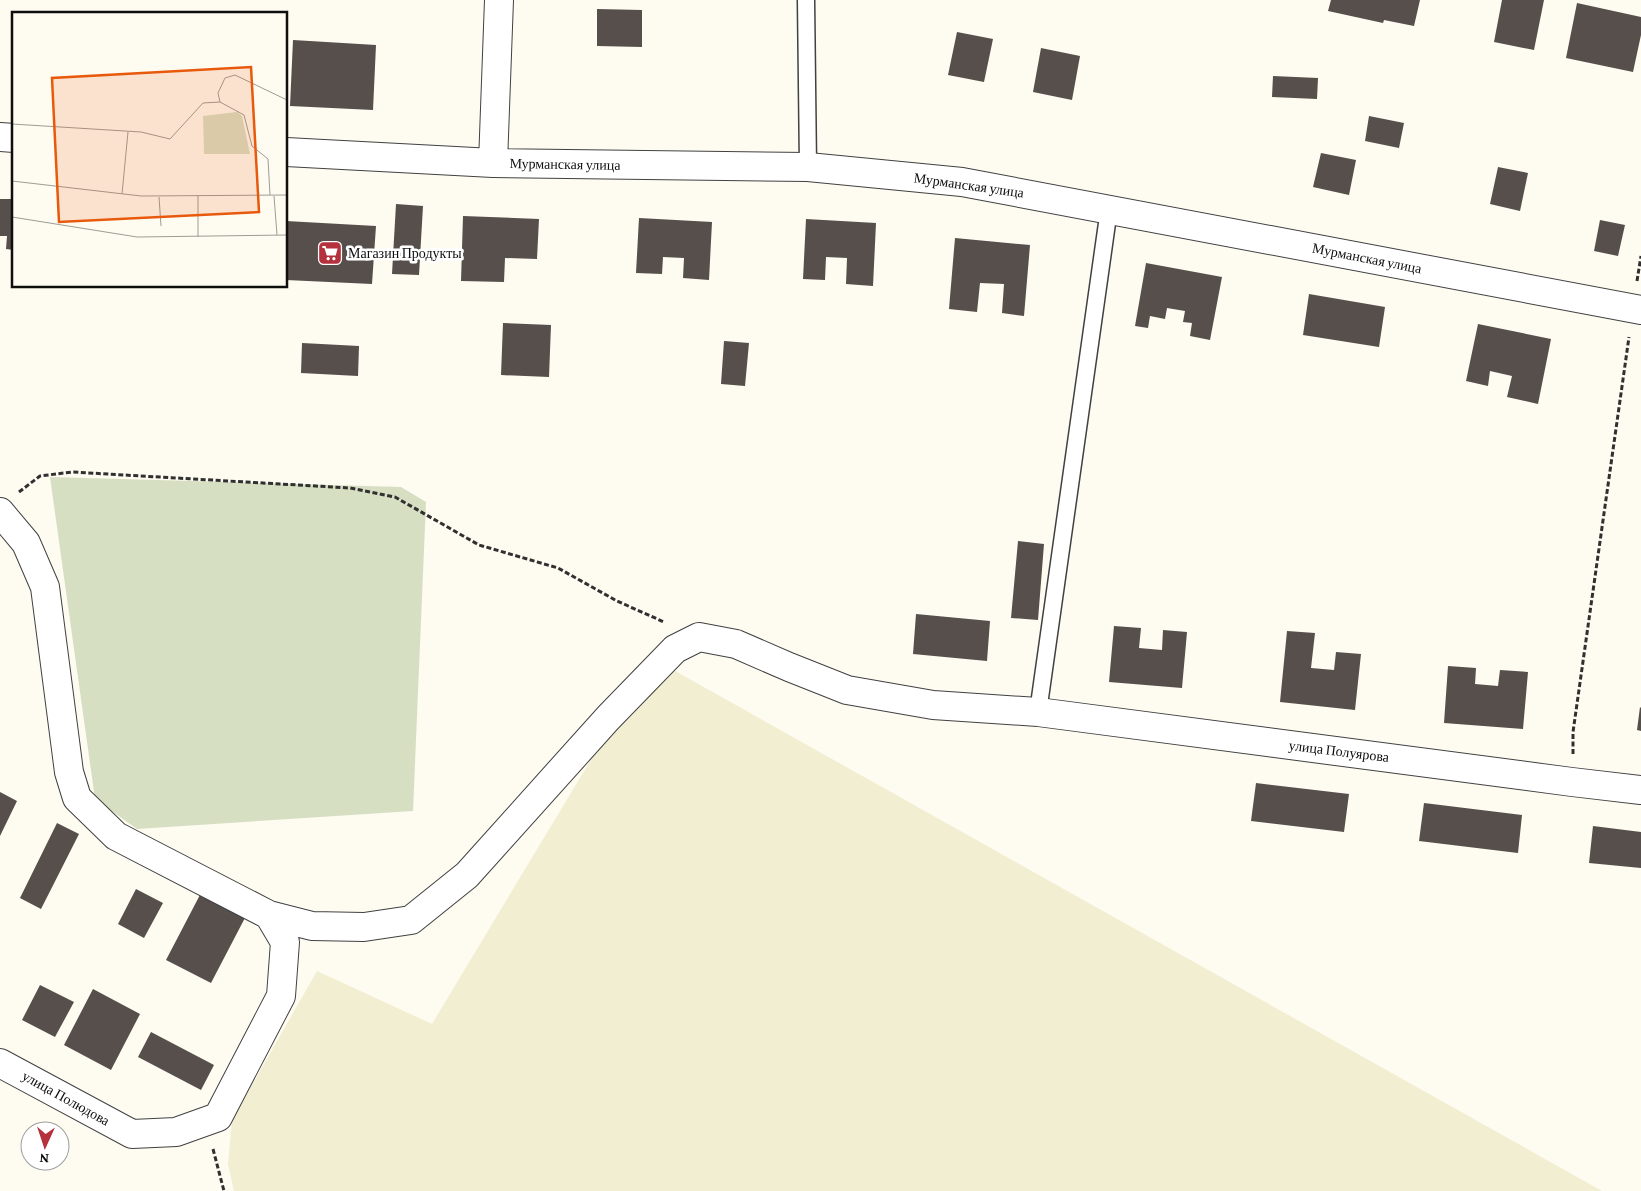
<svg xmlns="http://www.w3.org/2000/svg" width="1641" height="1191" font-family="'Crimson Pro',serif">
<rect width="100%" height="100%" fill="#fefbf1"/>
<!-- farmland -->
<path fill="#f2eed2" d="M652 658 1602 1191H234L228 1164 232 1120 317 971 432 1024Z"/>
<!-- cemetery -->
<path fill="#d7dfc3" d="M50 477 401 487 426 502 413 811 137 829 95 799Z"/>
<!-- building -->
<path fill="#564f4c" d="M1331 0H1420L1414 26 1384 20 1383 23 1328 11Z
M1502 0H1544L1534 50 1494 42Z
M1577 3 1641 17V35L1633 72 1566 58Z
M597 9 642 10V47L597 46Z
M957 32 993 39 984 82 948 75Z
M293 40 376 45 373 110 290 106Z
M1041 48 1080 56 1072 100 1033 92Z
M1273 76 1318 78 1317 99 1272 97Z
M1369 116 1404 123 1399 148 1365 141Z
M1321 153 1356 160 1349 195 1313 187Z
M1498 167 1528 173 1520 211 1490 204Z
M0 199H14V250L6 249 7 236H0Z
M396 204 423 206 419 275 392 274Z
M463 216 539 219 537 259 505 258 504 282 461 281Z
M639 218 712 222 709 280 683 278 684 258 663 257 662 274 636 273Z
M806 219 876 223 873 286 846 284 847 258 826 257 825 280 803 279Z
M1600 220 1625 225 1618 256 1594 251Z
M286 221 376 226 372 284 286 280Z
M955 238 1030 245 1024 316 1002 313 1004 284 980 283 977 312 949 309Z
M1146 263 1222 277 1210 340 1190 336 1192 323 1183 322 1185 311 1167 308 1165 319 1150 316 1148 328 1135 326Z
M1309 294 1385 307 1379 347 1303 335Z
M503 323 551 325 549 377 501 375Z
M1478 324 1551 339 1538 404 1507 397 1512 376 1490 371 1488 386 1466 381Z
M724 341 749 343 745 386 721 384Z
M302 343 359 346 358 376 301 373Z
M1018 541 1044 544 1038 620 1011 618Z
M916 614 990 621 987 661 913 654Z
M1114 626 1141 628 1139 648 1162 650 1163 630 1187 632 1182 688 1109 682Z
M1287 631 1315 633 1311 668 1334 670 1336 652 1361 654 1355 710 1280 702Z
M1448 666 1476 668 1475 684 1498 686 1500 670 1528 672 1523 729 1444 723Z
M1640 707 1641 708V731L1637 730Z
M1256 783 1349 794 1344 832 1251 821Z
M0 792 17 801 0 836Z
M1424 803 1522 815 1518 853 1419 841Z
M57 823 79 834 41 909 20 898Z
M1593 826 1641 832V868L1589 863Z
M136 889 163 903 144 938 118 924Z
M202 891 247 914 211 983 166 960Z
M40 985 74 1002 55 1037 22 1020Z
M93 989 140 1014 111 1070 64 1045Z
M151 1032 214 1065 201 1090 138 1057Z"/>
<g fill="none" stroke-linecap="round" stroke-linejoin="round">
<defs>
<path id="service" d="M806 0 808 167
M1038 712 1109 209"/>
<path id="minor" d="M0 137 14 138
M286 152 493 163 808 167 962 182 1641 310
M493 163 499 0
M0 512 26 543 45 587 69 772 77 798 116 836 269 915 285 942 281 996 218 1117 176 1132 132 1134 0 1063
M269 915 312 926 364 927 411 920 467 875 608 718 675 649 699 637 736 644 789 667 847 690 933 705 1038 712 1572 782 1641 790"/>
</defs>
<!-- service casing -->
<use href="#service" stroke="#414141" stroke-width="19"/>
<!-- minor casing -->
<use href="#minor" stroke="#414141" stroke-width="30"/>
<!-- path -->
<path stroke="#303030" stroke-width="3" stroke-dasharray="5 2.5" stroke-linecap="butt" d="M1637 281 1641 256
M19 492 40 476 72 472 350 488 395 497 479 545 558 568 617 601 664 622
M1573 754V732L1629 337
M213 1149 224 1191"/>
<!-- service -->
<use href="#service" stroke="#fff" stroke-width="16"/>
<!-- minor -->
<use href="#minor" stroke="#fff" stroke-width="28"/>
</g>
<!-- icons -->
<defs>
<symbol id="supermarket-square" viewBox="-11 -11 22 22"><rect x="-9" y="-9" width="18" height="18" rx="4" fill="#b4313d" stroke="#fff"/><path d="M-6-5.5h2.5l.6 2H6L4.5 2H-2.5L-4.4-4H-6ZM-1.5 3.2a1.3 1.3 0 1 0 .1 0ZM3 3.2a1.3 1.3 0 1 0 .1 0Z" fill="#fff"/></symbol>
</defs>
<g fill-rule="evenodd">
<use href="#supermarket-square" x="316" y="239" width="28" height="28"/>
</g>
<g text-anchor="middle" stroke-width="5" stroke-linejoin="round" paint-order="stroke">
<!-- street labels -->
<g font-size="14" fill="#0e0e0e" stroke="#fff">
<text transform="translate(565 164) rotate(1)" y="5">Мурманская улица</text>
<text transform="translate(969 185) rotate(8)" y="5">Мурманская улица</text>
<text transform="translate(1367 258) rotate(11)" y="5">Мурманская улица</text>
<text transform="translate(1339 751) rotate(7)" y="5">улица Полуярова</text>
<text transform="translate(66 1098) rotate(29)" y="5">улица Полюдова</text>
</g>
<!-- poi labels -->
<g font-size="14" fill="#0e0e0e" stroke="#fff" text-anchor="start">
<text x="348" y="258">Магазин Продукты</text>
</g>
</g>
<!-- overview -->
<g transform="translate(12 12)">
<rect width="275" height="275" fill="#fefbf1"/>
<path d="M225 100 230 104 238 142H192L191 104Z" fill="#d7dfc3"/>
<path fill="none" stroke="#9e9c96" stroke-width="1" d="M0 112 129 120 158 127 191 91 208 90M0 169 129 184 275 183M110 182 116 120M186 183V225M258 183 256 147 240 134 232 103 208 90 206 81 213 66 223 63 275 88M262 184 265 223M147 185 149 214M0 205 125 225 275 223"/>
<path fill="#e8590c" fill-opacity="0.15" stroke="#e8590c" stroke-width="2.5" d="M239 55 247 200 47 210 40 66Z"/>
<rect width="275" height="275" fill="none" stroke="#0e0e0e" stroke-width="2.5"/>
</g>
<!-- north arrow -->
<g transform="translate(45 1146) rotate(183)"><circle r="24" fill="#ffffff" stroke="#9f9f9f"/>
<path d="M0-4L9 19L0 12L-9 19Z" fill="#b4313d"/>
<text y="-8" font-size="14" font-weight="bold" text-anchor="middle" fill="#0e0e0e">N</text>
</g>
</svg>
